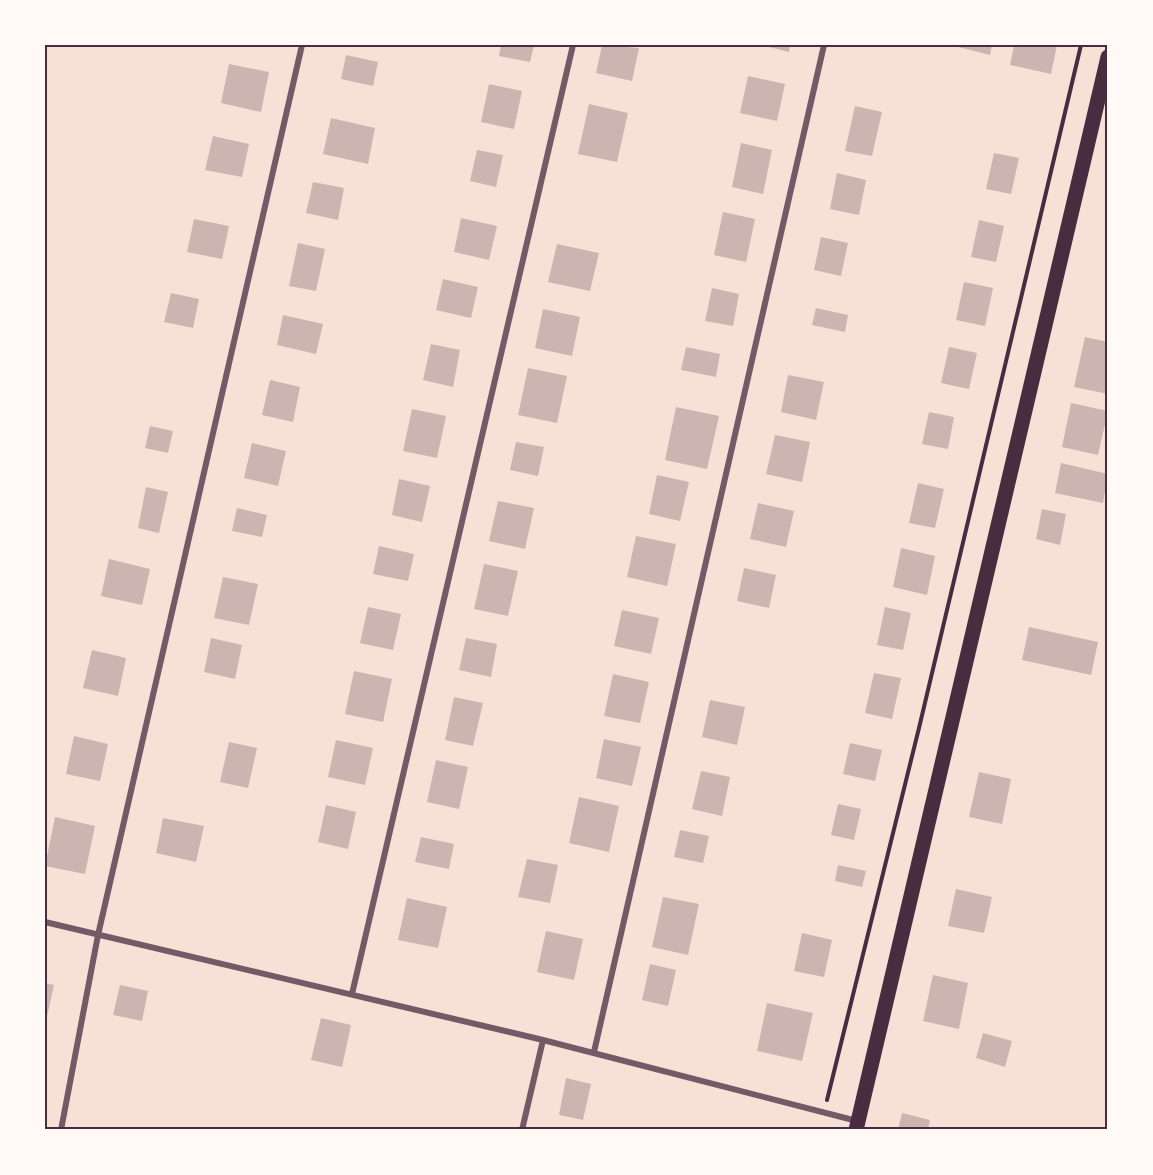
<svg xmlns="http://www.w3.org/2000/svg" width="1153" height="1175" font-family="Inter,sans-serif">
<rect width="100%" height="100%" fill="#f7e1d7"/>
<!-- building -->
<path fill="#ccb4b1" d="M501 45H534L530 62 499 56Z
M602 45 639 48 632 81 596 73Z
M761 45H790L789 52Z
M950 45H992L990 55Z
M1014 45H1057L1051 74 1010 65Z
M346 55 378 62 373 86 341 79Z
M229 64 269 72 261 112 221 103Z
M748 76 785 84 777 121 740 113Z
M489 84 522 91 514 129 481 122Z
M589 104 628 113 617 162 578 154Z
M855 106 882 112 872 156 845 151Z
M331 118 375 128 368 164 323 154Z
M213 136 249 144 242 177 205 170Z
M741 143 772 150 763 194 732 187Z
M477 150 503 155 496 187 470 181Z
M994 153 1019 158 1011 194 986 189Z
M837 173 866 180 859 215 830 209Z
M313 182 344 188 338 220 306 213Z
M723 212 755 219 746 262 714 255Z
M461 218 497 226 489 260 454 252Z
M194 219 229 226 222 259 187 252Z
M979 220 1004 226 996 262 971 257Z
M821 237 848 243 841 276 814 270Z
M298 243 325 249 316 291 289 286Z
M557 244 599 253 590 291 548 282Z
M443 279 478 287 471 318 436 310Z
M964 282 993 288 985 326 956 320Z
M712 288 739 294 733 326 705 321Z
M171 293 199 299 193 328 164 322Z
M816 308 848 315 845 332 812 325Z
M543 309 580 317 572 356 535 348Z
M283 315 323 324 316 354 277 345Z
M1085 337 1108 342V394L1074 387Z
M431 344 460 350 453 387 423 380Z
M686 347 720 354 716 377 681 370Z
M949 347 977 353 969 389 941 383Z
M528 368 567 376 557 423 518 415Z
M788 375 824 382 816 420 781 412Z
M270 380 300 387 293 422 262 415Z
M1071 403 1108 411 1098 455 1062 447Z
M676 407 719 416 707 469 665 460Z
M412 409 446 416 437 458 403 451Z
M929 412 954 417 948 449 922 444Z
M150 426 173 431 168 453 145 448Z
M775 435 810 442 802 482 766 474Z
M516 442 544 447 538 476 510 470Z
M252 443 286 451 278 486 244 478Z
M1061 463 1108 474 1103 503 1055 493Z
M657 475 689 482 680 521 649 514Z
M399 479 430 486 422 522 392 515Z
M918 483 944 489 935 528 909 523Z
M146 487 168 492 159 533 138 528Z
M498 501 534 508 525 549 489 541Z
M758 503 794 511 786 547 750 539Z
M237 508 267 515 262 537 232 531Z
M1042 509 1066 514 1060 545 1036 539Z
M636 536 676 544 667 586 627 577Z
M379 546 414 554 408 581 373 574Z
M901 548 935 556 927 595 893 587Z
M109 559 150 569 142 605 101 596Z
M484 564 518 571 508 616 474 609Z
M744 568 776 575 769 608 737 601Z
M223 577 258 584 249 625 214 618Z
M368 607 401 614 393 650 360 643Z
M885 607 911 613 903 650 877 645Z
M622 610 659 618 651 654 614 646Z
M1029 627 1098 642 1091 675 1022 660Z
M211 638 242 645 235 679 204 672Z
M466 638 497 644 491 677 459 670Z
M92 650 126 658 118 696 83 688Z
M354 671 392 679 383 722 345 714Z
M874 673 901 678 892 719 865 713Z
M613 674 649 682 640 723 604 716Z
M454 697 483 703 473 746 445 740Z
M710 700 745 707 737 745 702 737Z
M74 736 108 744 100 781 66 774Z
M604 739 641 747 632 786 596 778Z
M336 740 373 748 365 785 328 777Z
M229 742 257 748 248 788 220 782Z
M850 743 882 750 875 781 843 774Z
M436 760 468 767 459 809 427 802Z
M701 771 730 777 722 816 692 809Z
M979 772 1011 779 1002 824 969 817Z
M579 797 619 806 609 852 569 843Z
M838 804 861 809 854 840 831 835Z
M326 805 356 812 348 849 318 842Z
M55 817 95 826 85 874 45 866Z
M163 818 204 826 196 862 156 853Z
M680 830 709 836 703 863 674 857Z
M421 837 454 844 449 869 415 862Z
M527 859 558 865 550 903 518 897Z
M838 865 866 871 862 887 835 881Z
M956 889 992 897 984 933 948 926Z
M663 897 699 904 688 955 652 947Z
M407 898 447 907 438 948 398 940Z
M546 931 583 939 574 980 537 972Z
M802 933 832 940 824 977 794 971Z
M650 964 676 970 668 1006 642 1000Z
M933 975 968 983 959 1029 923 1021Z
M45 983 54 985 46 1021H45Z
M120 985 148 991 142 1021 113 1015Z
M767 1003 813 1013 802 1061 757 1051Z
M321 1018 351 1025 342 1067 311 1060Z
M983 1033 1012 1041 1005 1067 976 1058Z
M566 1078 591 1084 583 1120 559 1115Z
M902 1113 930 1120 928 1130H898Z"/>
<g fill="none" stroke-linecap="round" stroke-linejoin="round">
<!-- path -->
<path stroke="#4a2c40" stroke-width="4" d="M827 1100 919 728 1081 45"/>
<!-- minor -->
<path stroke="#755966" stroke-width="6" d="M45 922 543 1040 857 1121
M352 994 573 45
M594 1052 824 45
M61 1130 98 935 302 45
M522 1130 543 1040"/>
<!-- primary -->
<path stroke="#4a2c40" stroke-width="15" d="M856 1130 1108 57"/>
</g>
<!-- border -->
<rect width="1153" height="1175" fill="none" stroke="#fffaf5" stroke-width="93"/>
<rect x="46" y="46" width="1060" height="1082" fill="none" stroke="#4a2c40" stroke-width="2"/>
</svg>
